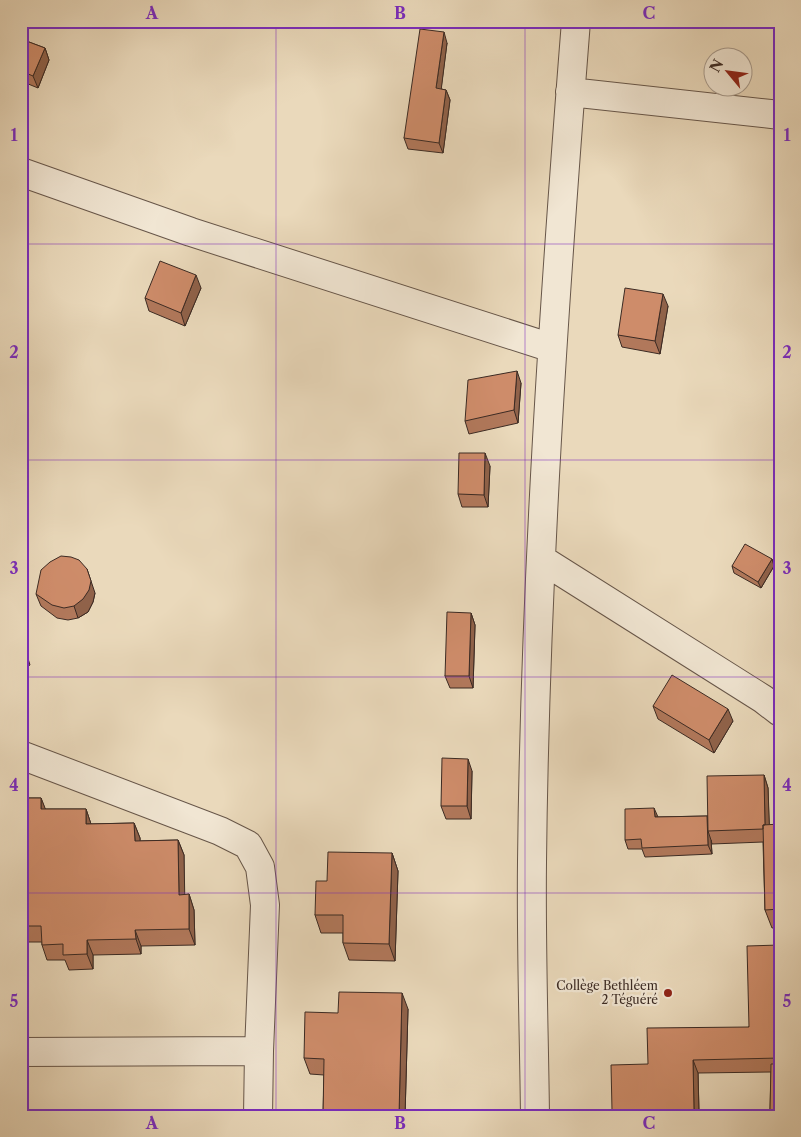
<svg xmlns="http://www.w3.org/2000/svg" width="801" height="1137" font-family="'Libre Caslon Text',serif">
<rect width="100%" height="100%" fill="#ead9bb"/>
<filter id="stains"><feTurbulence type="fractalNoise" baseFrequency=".004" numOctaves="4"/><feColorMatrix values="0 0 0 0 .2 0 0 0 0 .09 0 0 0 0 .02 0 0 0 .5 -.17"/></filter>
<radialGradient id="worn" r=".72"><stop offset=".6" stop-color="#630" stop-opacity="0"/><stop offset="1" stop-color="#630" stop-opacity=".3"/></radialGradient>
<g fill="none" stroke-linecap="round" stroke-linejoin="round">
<defs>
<path id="minor" d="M570 92 780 115
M21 172 191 232 552 348
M541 559 763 699 780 712
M21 755 220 831 248 845 260 867 265 905 259 1051 258 1116
M21 1052 259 1051
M535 1116C534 1031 531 947 532 862 535 582 554 301 576 21"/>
</defs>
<!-- minor casing -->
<use href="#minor" stroke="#675649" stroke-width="30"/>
<!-- minor -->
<use href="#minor" stroke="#f1e6d3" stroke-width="28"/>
</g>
<!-- wall -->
<path fill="#b1785b" stroke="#3b2a23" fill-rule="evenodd" d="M21 39 45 48 49 60 38 88 21 81Z
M447 43 441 89 446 90 450 100 443 153 408 149 404 138Z
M201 288 185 326 149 311 145 298Z
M668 306 660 354 622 347 618 335Z
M521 383 518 423 469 434 465 421Z
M490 466 488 507H462L458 494Z
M772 559 774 566 761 588 734 573 732 566Z
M95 593 93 602 88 612 78 618 68 620 57 618 41 606 36 594Z
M471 613 475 625 473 688H450L445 676Z
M21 643 26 652 30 665 21 670Z
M653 706 733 721 714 753 658 719Z
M472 771 471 819H446L441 806Z
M764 775 768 788 769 825 780 824V927L772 928 765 910 763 842 712 844 711 840 712 854 645 857 642 849H628L625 840 658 817 707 816Z
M21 778 26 793 27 798H41L45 809H86L91 824 134 823 140 838V841L178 840 184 855V895L189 894 194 910 195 945 141 946V954L93 955V969L69 970 65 960H47L42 945V942H21Z
M392 853 398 871 395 961 349 960 343 943V933H321L315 915 327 881Z
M780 945V1116L612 1110 648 1064 749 1027ZM771 1072 770 1110H699L698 1073Z
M408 1009 405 1116H323L324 1075 310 1074 304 1058 338 1013Z"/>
<!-- shaded-wall -->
<path fill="#90624a" stroke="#3b2a23" d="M444 32 447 43 440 99 436 88Z
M45 48 49 60 38 88 33 76Z
M446 90 450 100 443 153 439 143Z
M196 275 201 288 185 326 181 313Z
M663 294 668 306 660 354 655 341Z
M517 371 521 383 518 423 514 410Z
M485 453 490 466 488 507 484 495Z
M772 559 774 566 761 588 758 582Z
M87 569 95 593 93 602 88 612 78 618 74 606Z
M471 613 475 625 473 688 469 676Z
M728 709 733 721 714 753 709 740Z
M468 759 472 771 471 819 467 806Z
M764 775 768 788 770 842 765 829Z
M21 778 26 793 27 814 21 799Z
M41 798 47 813 41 809Z
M654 808 658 817H655Z
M86 809 91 824H86Z
M707 816 708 831 711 840 712 854 708 845Z
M134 823 140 838V856L135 841Z
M178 840 184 855 185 910 179 895Z
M392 853 398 871 395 961 389 944Z
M189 894 194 910 195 945 189 929Z
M135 930 141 946V954L136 939Z
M87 940 93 955V969L87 954Z
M402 993 408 1009 405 1116H399Z
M693 1060 698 1073 699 1116 694 1110Z"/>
<!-- building -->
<path fill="#ce8c6a" stroke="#3b2a23" d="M420 29 444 32 436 88 446 90 439 143 404 138Z
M21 39 45 48 33 76 21 71Z
M160 261 196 275 181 313 145 298Z
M625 288 663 294 655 341 618 335Z
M517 371 514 410 465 421 468 380Z
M459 453H485L484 495 458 494Z
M745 544 772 559 758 582 732 566Z
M61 556 71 557 79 560 87 569 91 581 89 590 83 599 74 606 64 608 52 605 36 594 41 570 50 562Z
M447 612 471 613 469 676H445Z
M21 643 26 652 21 655Z
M672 675 728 709 709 740 653 706Z
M442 758 468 759 467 806H441Z
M764 775 765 825H763V829L708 831 707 776Z
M21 798H41V809H86V824L134 823 135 841 178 840 179 895 189 894V929L135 930 136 939 87 940V954L63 955V944L42 945 41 926H21Z
M654 808 655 817 707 816 708 845 642 848 641 839 625 840V809Z
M780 824V909L765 910 763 825Z
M328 852 392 853 389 944 343 943V915H315L316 881H327Z
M780 945V1058L693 1060 694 1110H770L771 1064H780V1116H598V1111L612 1110 611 1065 648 1064 647 1028 749 1027 747 946Z
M339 992 402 993 399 1116H323L324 1059 304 1058 305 1012 338 1013Z"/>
<!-- grid -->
<path fill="none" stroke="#7b2cbf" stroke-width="1" stroke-opacity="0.55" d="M276 21V1116M525 21V1116M21 244H780M21 460H780M21 677H780M21 893H780"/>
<!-- markers -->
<circle fill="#8f2418" stroke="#f1e6d3" stroke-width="2" cx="668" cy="993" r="5"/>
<g text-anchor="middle" stroke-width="4.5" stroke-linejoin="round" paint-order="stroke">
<!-- poi labels -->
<g font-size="12" fill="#3b2a23" stroke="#f1e6d3" text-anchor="end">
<text x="658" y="990">Collège Bethléem<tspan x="658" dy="14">2 Téguéré</tspan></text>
</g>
</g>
<!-- margin -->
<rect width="801" height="1137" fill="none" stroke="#ead9bb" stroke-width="55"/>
<!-- north arrow -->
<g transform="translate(728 72) rotate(299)"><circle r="24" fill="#f1e6d3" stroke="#a89b8d"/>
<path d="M0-4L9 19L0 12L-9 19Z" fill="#8f2418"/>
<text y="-8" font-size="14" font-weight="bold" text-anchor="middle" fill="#3b2a23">N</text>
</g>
<rect x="28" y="28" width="746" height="1082" fill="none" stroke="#7b2cbf" stroke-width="2"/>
<g font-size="16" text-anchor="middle" font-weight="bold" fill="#7b2cbf">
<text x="152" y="19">A</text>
<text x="400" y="19">B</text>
<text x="649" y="19">C</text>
<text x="14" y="141">1</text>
<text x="787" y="141">1</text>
<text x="14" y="358">2</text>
<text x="787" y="358">2</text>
<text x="14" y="574">3</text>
<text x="787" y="574">3</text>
<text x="14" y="791">4</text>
<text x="787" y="791">4</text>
<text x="14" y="1007">5</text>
<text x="787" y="1007">5</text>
<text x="152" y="1129">A</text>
<text x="400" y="1129">B</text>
<text x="649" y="1129">C</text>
</g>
<rect width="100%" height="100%" filter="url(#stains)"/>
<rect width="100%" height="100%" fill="url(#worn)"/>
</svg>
